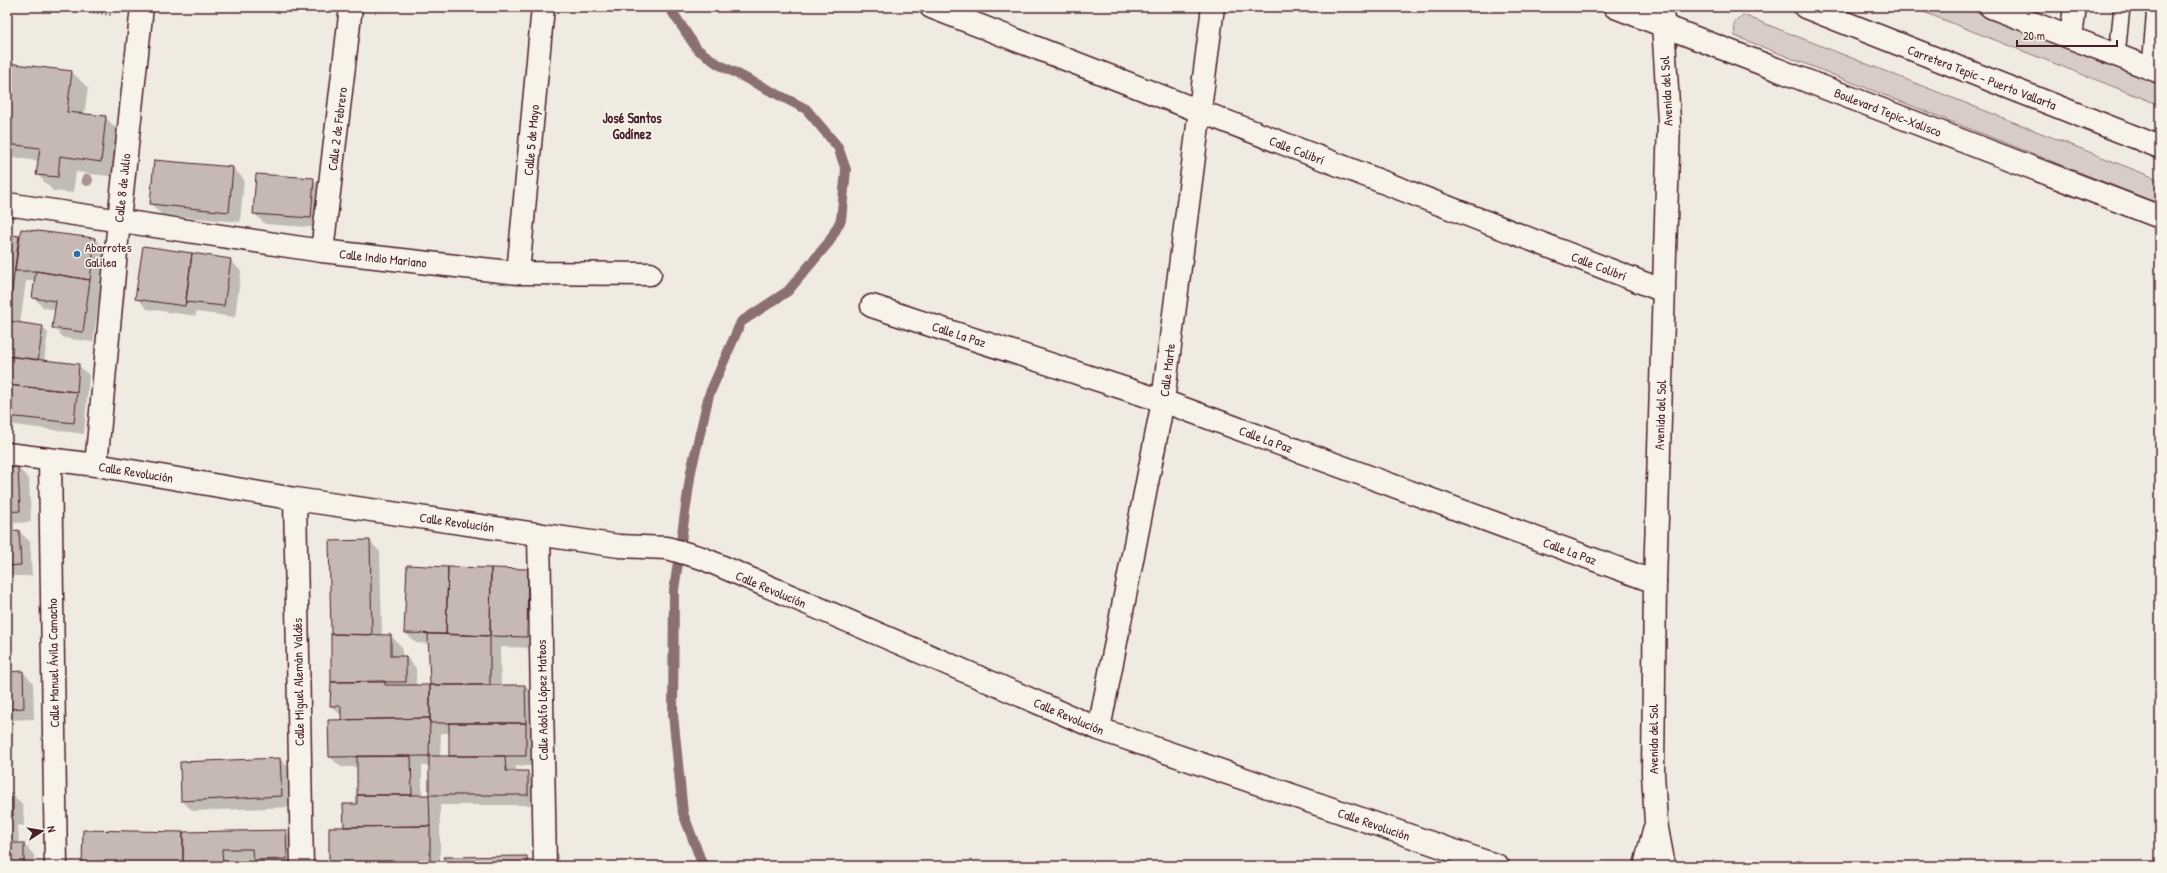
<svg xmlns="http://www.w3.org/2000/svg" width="2167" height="873" font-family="'Patrick Hand',sans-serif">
<rect width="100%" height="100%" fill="#f0ebe0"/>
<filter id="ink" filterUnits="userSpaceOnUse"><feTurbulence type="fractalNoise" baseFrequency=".025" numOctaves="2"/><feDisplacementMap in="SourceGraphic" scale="8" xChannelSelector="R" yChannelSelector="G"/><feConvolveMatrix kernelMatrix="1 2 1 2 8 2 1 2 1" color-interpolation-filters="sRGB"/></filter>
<g filter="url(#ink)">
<!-- green -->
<path fill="#d8cdc6" stroke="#917678" d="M1911 7H1963L2160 84V105Z
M1743 15 2160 180V204L1735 36 1734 23Z"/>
<!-- shadow -->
<path fill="#0003" fill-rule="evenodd" d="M89 7H127V13Z
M7 64 72 72 88 88 84 115 105 117 121 133 116 177 76 172 73 193 53 191 38 175 39 161 7 157Z
M233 168 244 179 240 222 162 215 151 204Z
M313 179 324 190 322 228 265 224 254 213Z
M22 230 95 239 106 249 93 342 64 338 53 327 56 310 44 308 33 297 36 281H26L20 324 42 327 48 333 44 361 78 365 89 375 84 434 7 424V338L10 322H7V235L20 237Z
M144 247 230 260 241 271 235 317 196 312V316L147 309 137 298Z
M18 468 29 479 31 522 14 523V532L19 531 30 542 32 576H8L10 612 7 613V469Z
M370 541 380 552 382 636H391L402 647V657H406L416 668V686H431L429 644 416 643 405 632 408 566 528 570 539 581 537 648 500 647 501 686H525L536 696V766H516V772H527L538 783V805H440V866H330L345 828 358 805V767H341L330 757 342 721V716L331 706 332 635ZM441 733H450V757H440ZM422 766H430V796H422Z
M23 672 33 683 34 719 7 720V673Z
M280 759 291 770 293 807 193 811 182 801Z
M7 795H13L23 806 24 826 18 825 19 844H24L34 855 35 866H7Z
M286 831 297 842V866H260L253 859 232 860 233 866H85L183 833Z
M526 857 535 866H445Z"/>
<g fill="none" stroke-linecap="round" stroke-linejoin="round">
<!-- stream -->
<path stroke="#8b6f72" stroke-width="10" d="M669 7 697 49 718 64 806 109 838 147 846 170 841 220 829 242 788 291 741 322 709 395 691 471 674 590 673 714 683 813 703 866"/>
</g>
<!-- building -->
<path fill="#c6b8b3" stroke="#4a1f2b" d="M7 63 72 71 67 112 106 116 101 162 60 156 58 177 36 175 40 148 7 144Z
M154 160 233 167 229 212 150 204Z
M256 174 314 178 311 218 253 214Z
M21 229 95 238 90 280 36 271H15Z
M7 234 19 236 9 313H7Z
M143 246 192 253 185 306 135 299Z
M192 253 231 259 224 306 186 302Z
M36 271 90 280 83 332 52 328 56 301 32 298Z
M9 321 43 326 38 360 7 356Z
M7 356 79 364 77 392 7 385Z
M7 385 77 392 74 423 7 416Z
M18 467 20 511 7 512V468Z
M19 530 21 565 7 566V531Z
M370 540 372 635 331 634 329 541Z
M407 565 448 567 446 634 404 633Z
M448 567 491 568 490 636 446 634Z
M491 568 528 569 527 637 490 636Z
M331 634 391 635V656H406V682H331Z
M428 634 490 636V685H430Z
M23 671 24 708 7 709V672Z
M385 681V685H430V718L341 720V706H330L331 682Z
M430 685H525L526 723H430Z
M430 718 429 756 329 757 328 720Z
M449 723H526V756H449Z
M357 756H411L412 795H357Z
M429 756H505L506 771H528V795H429Z
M280 758 282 796 181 801 180 762Z
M7 794H13V816L7 815Z
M357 795H429L430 826 344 827 343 804H357Z
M430 826V866H329V827Z
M83 830 183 832V865L82 864Z
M286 830 287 859 253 860 252 849H222L223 866H183V832Z
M7 843H24V864L7 866Z
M527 856V866H444V857Z
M82 864 183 865V866H83Z"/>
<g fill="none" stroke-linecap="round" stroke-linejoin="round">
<defs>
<path id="service" d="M2117 55 2122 7
M2150 68 2155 7"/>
<path id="minor" d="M931 7 1664 291
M2071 37 2075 7
M7 204 322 251 518 273 650 274
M322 251 351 7
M518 273 543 7
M872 306 1163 401 1655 582
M7 454 96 465 295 499 619 546 667 548 702 558 1099 729 1498 866
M50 461 56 866
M96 465 119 220 142 7
M295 499 302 866
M539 534 545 866
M1099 729 1163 401 1213 7"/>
<path id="tertiary" d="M1662 7 1669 121 1655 582 1653 773 1656 823 1664 866
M1645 866 1654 830"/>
<path id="secondary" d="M1615 7 2160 217
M1991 7 2160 72"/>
<path id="trunk" d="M1805 7 2160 147"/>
</defs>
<!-- service casing -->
<use href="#service" stroke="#4a1f2b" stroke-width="18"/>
<!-- minor casing -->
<use href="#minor" stroke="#4a1f2b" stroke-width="25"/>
<!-- tertiary casing -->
<use href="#tertiary" stroke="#4a1f2b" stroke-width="25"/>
<!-- secondary casing -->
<use href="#secondary" stroke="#4a1f2b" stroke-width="25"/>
<!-- trunk casing -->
<use href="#trunk" stroke="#4a1f2b" stroke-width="25"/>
<!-- path -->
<path stroke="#4a1f2b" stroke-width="2.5" stroke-dasharray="1 3" stroke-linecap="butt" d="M62 7 112 15"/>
<!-- service -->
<use href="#service" stroke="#f7f3e8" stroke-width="15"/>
<!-- minor -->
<use href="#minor" stroke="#f7f3e8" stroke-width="22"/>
<!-- tertiary -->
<use href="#tertiary" stroke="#f7f3e8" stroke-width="22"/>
<!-- secondary -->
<use href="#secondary" stroke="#f7f3e8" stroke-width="22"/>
<!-- trunk -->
<use href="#trunk" stroke="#f7f3e8" stroke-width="22"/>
</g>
<!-- trees -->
<circle fill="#a89292" cx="87" cy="180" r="6"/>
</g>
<!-- markers -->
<circle fill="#1f6fb2" stroke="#f7f3e8" stroke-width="1.5" cx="77" cy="254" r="4"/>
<g text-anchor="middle" stroke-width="3.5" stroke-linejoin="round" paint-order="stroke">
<!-- street labels -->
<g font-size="13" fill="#4a1f2b" stroke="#f7f3e8">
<text transform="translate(1982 77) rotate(21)" y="5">Carretera Tepic - Puerto Vallarta</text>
<text transform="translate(1666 91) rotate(-93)" y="5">Avenida del Sol</text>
<text transform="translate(1888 112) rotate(21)" y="5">Boulevard Tepic-Xalisco</text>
<text transform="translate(337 129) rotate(-83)" y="5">Calle 2 de Febrero</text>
<text transform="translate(531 140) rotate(-85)" y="5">Calle 5 de Mayo</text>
<text transform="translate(1297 150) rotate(21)" y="5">Calle Colibrí</text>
<text transform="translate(122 188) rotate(-84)" y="5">Calle 8 de Julio</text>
<text transform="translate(383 258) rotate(6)" y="5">Calle Indio Mariano</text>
<text transform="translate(1599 266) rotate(21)" y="5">Calle Colibrí</text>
<text transform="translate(959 334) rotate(18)" y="5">Calle La Paz</text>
<text transform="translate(1167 370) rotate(-83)" y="5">Calle Marte</text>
<text transform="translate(1660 415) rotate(-88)" y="5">Avenida del Sol</text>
<text transform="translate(1266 439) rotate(20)" y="5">Calle La Paz</text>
<text transform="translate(136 472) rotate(9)" y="5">Calle Revolución</text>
<text transform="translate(457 522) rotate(8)" y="5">Calle Revolución</text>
<text transform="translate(1570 551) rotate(20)" y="5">Calle La Paz</text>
<text transform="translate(771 589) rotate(23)" y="5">Calle Revolución</text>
<text transform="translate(53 663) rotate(-91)" y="5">Calle Manuel Ávila Camacho</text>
<text transform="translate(298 682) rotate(-91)" y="5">Calle Miguel Alemán Valdés</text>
<text transform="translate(542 700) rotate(-91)" y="5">Calle Adolfo López Mateos</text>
<text transform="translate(1069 716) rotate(23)" y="5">Calle Revolución</text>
<text transform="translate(1653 739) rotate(-90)" y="5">Avenida del Sol</text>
<text transform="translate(1374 824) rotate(19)" y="5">Calle Revolución</text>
</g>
<!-- poi labels -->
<g font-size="13" fill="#4a1f2b" stroke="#f7f3e8" text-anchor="start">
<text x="85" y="252">Abarrotes<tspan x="85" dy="15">Galilea</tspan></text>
</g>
<!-- neighbourhood labels -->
<g font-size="14" font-weight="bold" fill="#4a1f2b" stroke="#f7f3e8">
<text x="632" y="123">José Santos<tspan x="632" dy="16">Godínez</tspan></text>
</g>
</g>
<!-- margin -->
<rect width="2167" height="873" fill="none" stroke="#f7f3e8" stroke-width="24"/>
<rect x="12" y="12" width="2143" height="849" fill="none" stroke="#4a1f2b" stroke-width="1.5" filter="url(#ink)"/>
<!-- north arrow -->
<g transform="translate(42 831) rotate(78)" stroke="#f7f3e8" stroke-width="3" paint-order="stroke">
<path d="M0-3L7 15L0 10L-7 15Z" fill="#4a1f2b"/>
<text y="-6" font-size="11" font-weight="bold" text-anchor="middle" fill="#4a1f2b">N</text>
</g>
<!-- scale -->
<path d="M2017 40v6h100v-6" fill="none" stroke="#4a1f2b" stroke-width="2"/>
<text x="2023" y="40" font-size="12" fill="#4a1f2b" stroke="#f7f3e8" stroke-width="3" paint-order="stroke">20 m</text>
</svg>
